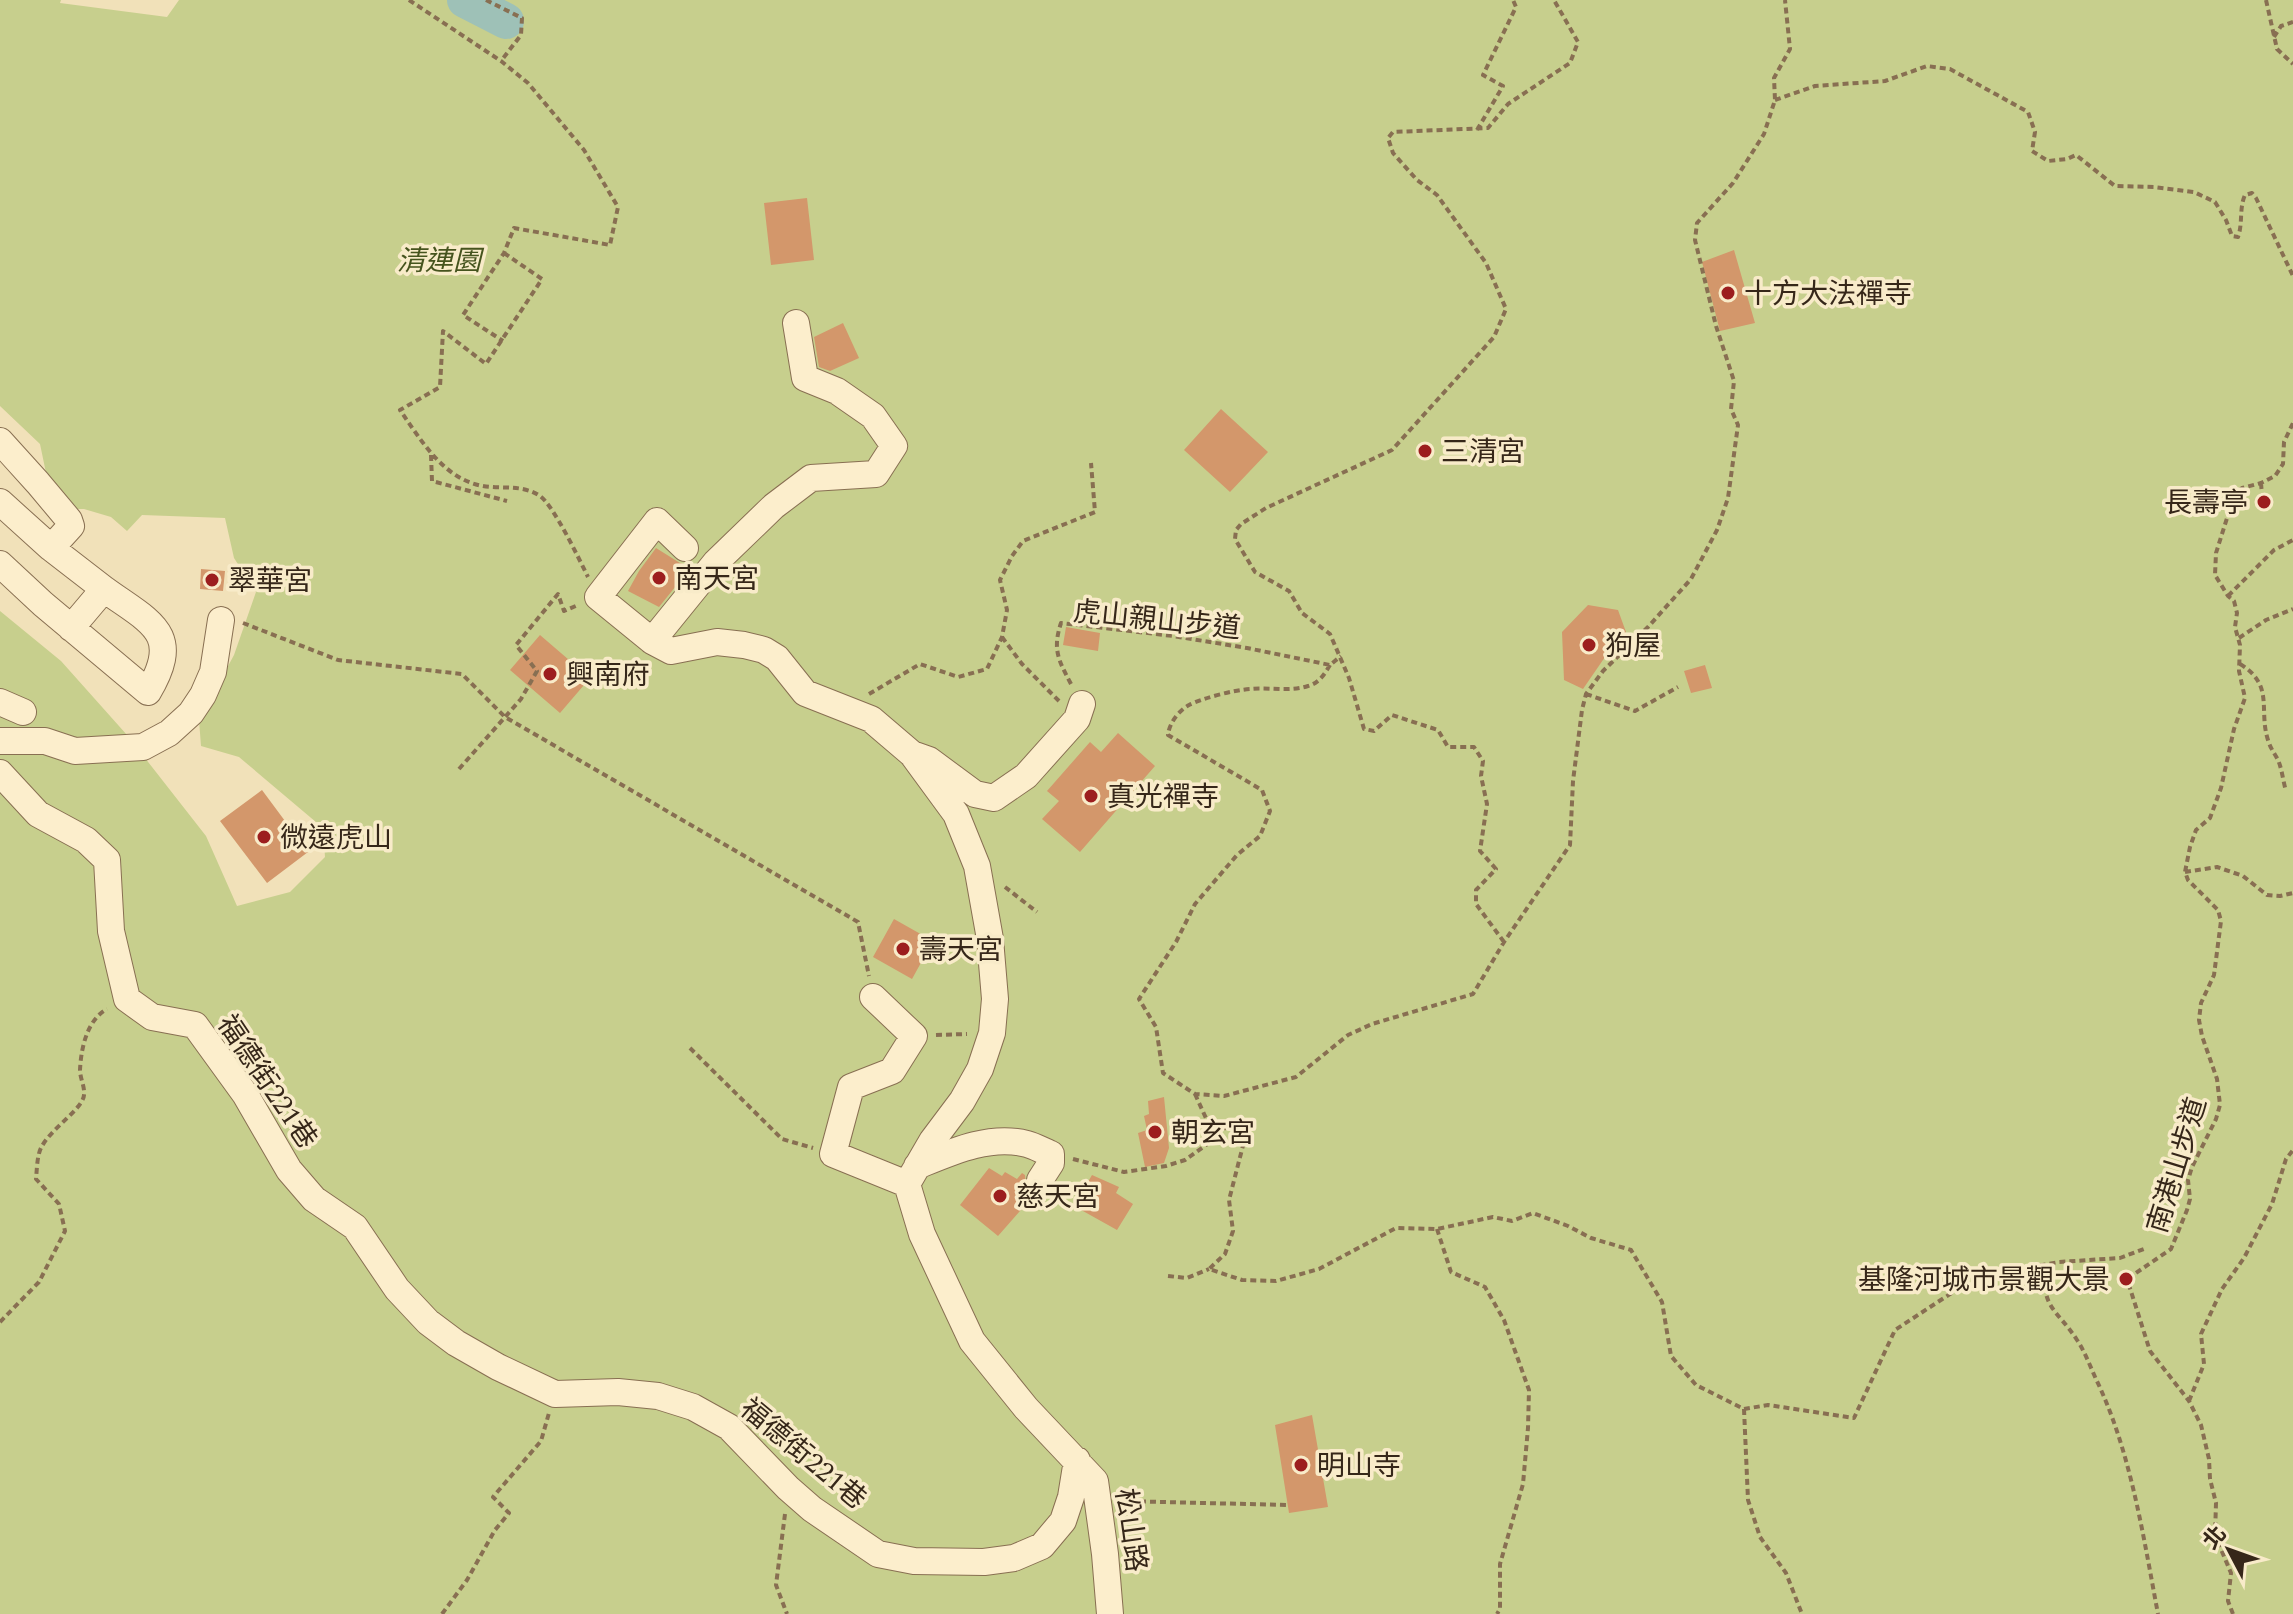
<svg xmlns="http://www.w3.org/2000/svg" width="2293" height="1614" font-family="Spectral,'Noto Sans TC',serif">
<rect width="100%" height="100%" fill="#f1e1b9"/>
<!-- green -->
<path fill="#c7cf8d" d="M0 0H61L60 3 167 17 179 0H2293V1614H0V611L61 661 127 735 206 836 237 906 290 892 325 857 323 828 239 757 201 746 199 720 234 655 256 592 234 558 225 518 142 515 127 531 111 517 84 509H66L50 492 40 444 0 406Z"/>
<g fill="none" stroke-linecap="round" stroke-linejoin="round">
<!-- river -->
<path stroke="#9ec1b7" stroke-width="36" d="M465 0 506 21"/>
</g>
<!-- building -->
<path fill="#d3976b" d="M807 198 814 260 771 265 764 203Z
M1734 250 1755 323 1720 331 1702 262Z
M843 323 859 358 830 371 819 367 814 337Z
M1221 409 1268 452 1230 492 1184 450Z
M656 548 680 563 689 566 684 576 659 607 628 591 639 571Z
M201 569 225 571 223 591 200 589Z
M1588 605 1618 610 1626 632 1605 657 1583 689 1564 680 1562 632Z
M1066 627 1100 633 1098 651 1063 645Z
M540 635 590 678 560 713 510 670Z
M1705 665 1712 688 1691 693 1684 671Z
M1118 733 1155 766 1080 852 1042 819 1059 801 1047 791 1090 742 1101 752Z
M262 790 308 852 267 883 220 821Z
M894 919 933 941 912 979 873 957Z
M1164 1097 1169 1148 1164 1163 1145 1167 1138 1133 1147 1130 1144 1116 1149 1114 1148 1101Z
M989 1168 1002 1176 1005 1172 1017 1179 1022 1173 1025 1175 1026 1188 1034 1195 998 1236 960 1205Z
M1092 1175 1119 1187 1116 1193 1133 1204 1117 1230 1074 1206Z
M1312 1415 1328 1507 1289 1513 1275 1425Z"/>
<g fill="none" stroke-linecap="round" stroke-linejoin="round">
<defs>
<path id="minor" d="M0 441 38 483 69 520 71 526 51 548
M0 502 51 548 104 589 71 628
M685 548 657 521 598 597 652 641 671 651 717 642 744 645 764 650 777 658 805 693 871 719 912 754 929 760 975 794 994 798 1026 776 1077 719 1082 704
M0 564 43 604 148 692C184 632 149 622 104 589
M652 641 716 562 774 506 811 478 876 474 894 446 873 416 837 391 805 378 796 323
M0 702 23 712
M0 741H45L75 751 143 747 169 733 191 713 203 695 213 672 221 620
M912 754 956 814 977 866 990 939 995 999 992 1033 980 1069 962 1101 932 1141 907 1184 922 1234 972 1341 1026 1408 1095 1481 1105 1554 1110 1614
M0 773 38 814 86 840 107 860 111 931 127 999 152 1017 195 1025 245 1094 289 1170 314 1199 355 1227 397 1289 428 1322 456 1343 498 1367 555 1394 618 1392 658 1396 693 1407 729 1427 788 1488 812 1509 878 1554 914 1561 984 1562 1014 1558 1042 1546 1063 1521 1071 1497 1077 1460
M873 997 914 1036 892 1071 851 1087 833 1154 907 1184
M917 1166C951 1152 990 1134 1027 1144 1035 1146 1043 1151 1051 1154V1163L1040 1180"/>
</defs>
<!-- minor casing -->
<use href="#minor" stroke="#886f52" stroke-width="28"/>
<!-- path -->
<path stroke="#886f52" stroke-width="4" stroke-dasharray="6 4" stroke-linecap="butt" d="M409 0 501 61 528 83 584 150 618 207 610 245 514 228 504 253 463 315 503 341
M486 0 522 18 521 35 501 61
M2266 0 2277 49 2293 64
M2274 37 2281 26 2293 22
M1775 100 1815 86 1885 81 1927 66 1950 69 2028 112 2035 132 2032 151 2048 161 2067 159 2076 155 2115 186 2154 187 2194 192 2215 202 2226 220 2232 236 2238 237C2243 223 2239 208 2245 195L2252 193 2256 198 2293 276
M1477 130 1503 86 1483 75 1516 7 1513 0
M504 253 542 279 486 364 443 331 440 387 400 410C423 443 447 485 492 487 509 488 525 486 540 496 554 506 579 559 588 577
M431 455 432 481 507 501
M2261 483 2262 495
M2228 596 2274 550 2293 540
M243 623 338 660 462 674 505 717 858 922 869 976
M1002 637 1022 664 1059 701
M2239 638 2266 620 2293 609
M2240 664C2276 686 2257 711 2269 743 2271 749 2275 754 2278 760 2282 769 2283 781 2286 791
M1330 665C1324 675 1319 683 1308 686 1290 692 1269 687 1250 689 1234 690 1203 698 1189 705 1178 711 1169 724 1168 735L1262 790 1270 811 1260 836 1237 855 1195 904 1176 942 1139 999 1156 1027 1163 1073 1195 1094 1224 1096 1296 1077 1348 1035 1372 1024 1473 994 1504 942 1570 845 1573 781 1582 710 1586 694 1603 671 1648 627 1691 579 1717 530 1728 498 1738 425 1731 409 1734 381 1716 326 1695 240 1697 223 1733 183 1764 134 1775 100 1774 78 1790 49 1785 0
M1071 684C1059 661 1052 650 1061 623L1173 636 1247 648 1330 665 1341 656
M869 694 920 664 958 677 987 669 1002 637 1007 610 1000 580 1012 556 1023 541 1095 512 1091 463
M1586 694 1635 711 1678 687
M459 769 521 699 537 671 516 645 558 594 564 611 578 605
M2185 872 2217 867 2243 876 2267 895 2280 896 2293 893
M1005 887 1037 912
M1504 942 1476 904V890L1496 869 1480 851 1487 804 1481 776 1483 761 1474 747H1448L1438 730 1392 715 1374 731 1364 729 1349 678 1330 634 1302 613 1289 591 1255 572 1235 539 1236 530 1241 524 1266 508 1392 450 1494 337 1506 309 1486 263 1437 195 1417 180 1393 153 1388 138 1393 132 1488 128 1508 104 1570 63 1578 42 1554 0
M936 1035 967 1034
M690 1048 782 1139 813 1148
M1195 1094 1210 1127
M1210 1127 1247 1130 1229 1200 1233 1231 1225 1254 1209 1269 1242 1280 1276 1281 1319 1269 1396 1228 1437 1229 1493 1217 1512 1221 1533 1213 1568 1226 1591 1238 1631 1250 1662 1302 1671 1356 1696 1385 1744 1409 1768 1405 1854 1418 1895 1330 1976 1277 2059 1262 2120 1258 2144 1249
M1073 1159 1124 1172 1166 1166 1185 1160 1206 1145 1210 1127
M1437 1229 1451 1272 1485 1287 1504 1320 1529 1390 1528 1428 1523 1484 1500 1564V1609L1497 1614
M2047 1266C2039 1307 2057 1309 2077 1340 2085 1352 2090 1366 2096 1379 2131 1452 2143 1535 2158 1614
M1168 1276 1187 1278 1209 1269
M0 1322 39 1282 65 1231 59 1204 36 1179C37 1169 37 1156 41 1148 50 1129 83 1109 84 1095 85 1087 80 1078 80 1070 81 1048 87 1020 107 1009
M2189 1401 2204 1364 2201 1334 2222 1289 2244 1258 2272 1204 2286 1159 2293 1150
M1744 1409 1748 1500 1760 1537 1786 1573 1802 1614
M1120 1501 1288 1505
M785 1514 776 1585 787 1614
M442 1614 467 1580 495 1530 509 1513 493 1497 541 1441 549 1413
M2233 1614 2228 1601 2231 1573 2215 1535 2216 1503 2210 1479 2209 1459 2201 1425 2189 1401 2150 1351 2128 1282 2133 1275 2171 1249 2187 1210 2190 1199 2188 1180 2192 1167 2216 1119 2220 1105 2217 1079 2202 1036 2199 1020 2201 1003 2214 975 2221 921 2218 910 2188 880 2185 872 2190 847 2196 830 2210 818 2221 788 2234 729 2245 698 2239 671 2240 645 2235 627 2237 613 2234 601 2228 596 2215 575 2216 553 2228 515V500L2242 488 2261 483 2275 476 2283 464 2284 442 2293 423"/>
<!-- minor -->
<use href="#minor" stroke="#fceecc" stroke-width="26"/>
</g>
<!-- markers -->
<g fill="#9c1e1e" stroke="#f8ebc9" stroke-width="3">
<circle cx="1728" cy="293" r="8"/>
<circle cx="1425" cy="451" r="8"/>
<circle cx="2264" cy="502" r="8"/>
<circle cx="659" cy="578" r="8"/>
<circle cx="212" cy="580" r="8"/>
<circle cx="1589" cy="645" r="8"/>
<circle cx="550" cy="674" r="8"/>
<circle cx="1091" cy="796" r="8"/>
<circle cx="264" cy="837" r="8"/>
<circle cx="903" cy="949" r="8"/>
<circle cx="1155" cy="1132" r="8"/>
<circle cx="1000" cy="1196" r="8"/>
<circle cx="2126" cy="1279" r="8"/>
<circle cx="1301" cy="1465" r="8"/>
</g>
<g text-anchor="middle" stroke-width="7" stroke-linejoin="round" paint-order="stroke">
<!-- park labels -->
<g font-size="28" font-style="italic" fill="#46541e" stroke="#f8ebc9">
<text x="439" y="270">清連園</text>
</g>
<!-- poi labels -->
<g font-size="28" fill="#362719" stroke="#f8ebc9" text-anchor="start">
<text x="1744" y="303">十方大法禪寺</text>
<text x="1441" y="461">三清宮</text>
<text x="2248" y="512" text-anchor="end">長壽亭</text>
<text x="675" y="588">南天宮</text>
<text x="228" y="590">翠華宮</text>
<text x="1605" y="655">狗屋</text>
<text x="566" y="684">興南府</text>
<text x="1107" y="806">真光禪寺</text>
<text x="280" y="847">微遠虎山</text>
<text x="919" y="959">壽天宮</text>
<text x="1171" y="1142">朝玄宮</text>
<text x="1016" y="1206">慈天宮</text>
<text x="2110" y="1289" text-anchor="end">基隆河城市景觀大景</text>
<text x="1317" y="1475">明山寺</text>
</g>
<!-- street labels -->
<g font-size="28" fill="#362719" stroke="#f8ebc9">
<text transform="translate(1157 619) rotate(6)" y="10">虎山親山步道</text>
<text transform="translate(268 1081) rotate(56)" y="10">福德街221巷</text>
<text transform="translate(2176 1165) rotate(-73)" y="10">南港山步道</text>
<text transform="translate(804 1453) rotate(40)" y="10">福德街221巷</text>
<text transform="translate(1132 1530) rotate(82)" y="10">松山路</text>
</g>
</g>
<!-- north arrow -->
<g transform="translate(2229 1550) rotate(311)" stroke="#f8ebc9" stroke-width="6" paint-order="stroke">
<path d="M0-6L14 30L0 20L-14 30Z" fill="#362719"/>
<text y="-12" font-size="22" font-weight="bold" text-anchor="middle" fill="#362719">北</text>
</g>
</svg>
